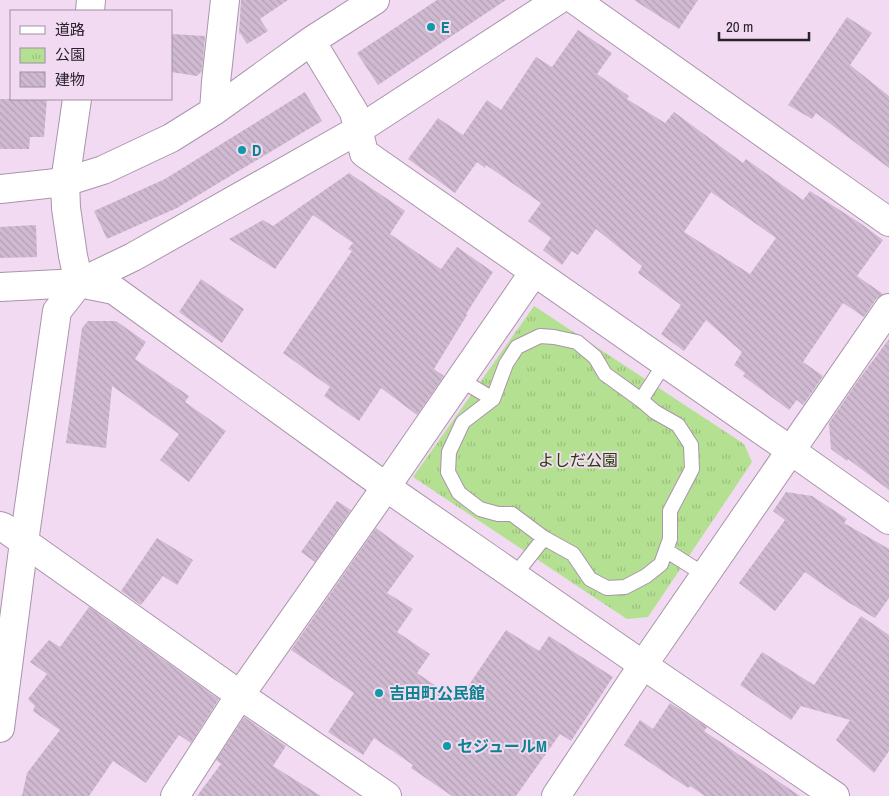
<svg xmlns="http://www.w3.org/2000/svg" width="889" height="796" font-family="'Archivo Narrow','Noto Sans JP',sans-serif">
<defs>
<pattern id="park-tufts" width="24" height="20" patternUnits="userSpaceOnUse" patternTransform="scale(1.25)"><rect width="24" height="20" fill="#b4e091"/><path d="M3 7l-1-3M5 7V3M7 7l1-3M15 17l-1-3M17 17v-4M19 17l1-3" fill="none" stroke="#9bc07d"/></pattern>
<pattern id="building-back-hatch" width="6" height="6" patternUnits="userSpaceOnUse" patternTransform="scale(1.25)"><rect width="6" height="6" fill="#d0bad1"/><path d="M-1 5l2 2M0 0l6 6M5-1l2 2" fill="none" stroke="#b3a0b4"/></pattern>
</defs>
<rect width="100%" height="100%" fill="#f1daf2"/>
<!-- park -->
<path fill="url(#park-tufts)" d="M534 306 744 444 752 462 648 617 627 619 413 477Z"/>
<!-- building -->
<path fill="url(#building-back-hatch)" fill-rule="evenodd" d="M241 0H288L260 19 268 31 247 44 240 33 239 34Z
M437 0H506L378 85 357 53Z
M634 0H698L679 29Z
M847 17 872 33 850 65 889 96V168L816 113 812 119 788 105Z
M578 30 612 53 597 74 629 96 627 99 665 123 674 112 743 163 746 159 803 200 810 191 860 223 883 240 857 276 883 294 876 299 864 317 843 303 803 362 823 376 803 405 797 400 789 410 743 376 745 373 734 365 742 352 706 320 684 351 661 334 681 305 638 273 642 266 596 229 578 255 572 251 562 265 543 250 551 238 528 221 541 203 486 165 485 168 477 162 455 193 408 159 438 118 463 135 487 100 501 110 536 57 552 67ZM711 192 776 238 750 274 684 232Z
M171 34 205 36 202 71 197 76 171 72Z
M305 92 322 121 177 208 107 239 94 211 165 179Z
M0 99H47L44 137H30L29 149H0Z
M349 173 405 211 390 234 441 269 457 247 493 272 466 314 467 315 434 369 444 376 417 415 381 388 359 421 324 396 330 387 283 353 352 251 348 249 353 243 313 215 275 269 229 239 263 220 273 226Z
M36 225 37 257 0 258V227Z
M201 279 244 309 222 343 179 312Z
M88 321H116L146 342 135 359 189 396 185 402 226 431 189 482 160 460 179 434 112 386 106 448 66 443 73 395 82 328Z
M889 339V490L848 459 847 461 831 449 829 423 857 382Z
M786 492 812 496 847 519 844 523 889 549V598L875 618 846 601 805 572 775 611 739 583 785 520 773 511Z
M337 501 351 510 315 562 301 552Z
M376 528 414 556 387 593 413 609 397 632 430 654 417 673 458 701 506 630 539 651 549 636 613 677 571 741 560 734 516 796H452L411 768 413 765 374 738 363 755 328 732 354 693 291 650Z
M157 538 193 560 177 585 163 576 141 605 121 591Z
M89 607 219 699 191 743 179 735 146 783 113 761 89 796H22L27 773 60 730 33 711 35 706 28 699 47 674 30 662 49 640 60 647Z
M861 616 889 635V751L874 773 836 740 850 720 801 706 791 720 740 685 762 652 814 685Z
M670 703 707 727 704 731 800 796H705L690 786 688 788 624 745 640 720 653 729Z
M244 717 286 746 273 766 321 796H197L221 764 216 760Z"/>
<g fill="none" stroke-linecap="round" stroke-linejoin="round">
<defs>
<path id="service" d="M540 336 554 337 577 342 595 357 605 374 641 400 655 412 678 425 691 445 692 469 670 511V539L661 564 646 576 625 587 607 588 590 579 573 554 544 538 512 514H498L480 509 459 493 448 472 449 452 463 422 493 399 506 364 517 347Z
M461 380 493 399
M641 400 665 363
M667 551 705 575
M514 576 544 538"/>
<path id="minor" d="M311 41 354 112 364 153 790 450 889 520
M214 111 216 82 225 0
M0 189 65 182 103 170 171 138 214 111 311 41 375 0
M79 283 114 290 386 487 643 665 835 796
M0 287 79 283 133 257 358 130 558 0
M0 526 3 527 240 695 387 796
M175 796 240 695 386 487 534 272
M556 796 643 665 889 308"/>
<path id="tertiary" d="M575 0 889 222
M90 11 91 0
M0 728 24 542 57 311 79 283 73 256 66 208 65 182 77 99"/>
</defs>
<!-- service casing -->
<use href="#service" stroke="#aa95ab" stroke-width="16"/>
<!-- minor casing -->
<use href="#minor" stroke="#aa95ab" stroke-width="30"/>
<!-- tertiary casing -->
<use href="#tertiary" stroke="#aa95ab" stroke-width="30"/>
<!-- service -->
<use href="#service" stroke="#fff" stroke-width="14"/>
<!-- minor -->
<use href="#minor" stroke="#fff" stroke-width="28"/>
<!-- tertiary -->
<use href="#tertiary" stroke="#fff" stroke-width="28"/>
</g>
<!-- markers -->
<g fill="#0f9aa8" stroke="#f1daf2" stroke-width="2">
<circle cx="431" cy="27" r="5"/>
<circle cx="242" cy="150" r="5"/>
<circle cx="379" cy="693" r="5"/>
<circle cx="447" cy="746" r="5"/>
</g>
<g text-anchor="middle" stroke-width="4" stroke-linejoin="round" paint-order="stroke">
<!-- culture labels -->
<g font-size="16" font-weight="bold" fill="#0d838f" stroke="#f1daf2" text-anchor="start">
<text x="441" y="33">E</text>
<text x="252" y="156">D</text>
<text x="389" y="699">吉田町公民館</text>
<text x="457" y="752">セジュールM</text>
</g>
<!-- park labels -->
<g font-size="16" fill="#264104" stroke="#f1daf2">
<text x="578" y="466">よしだ公園</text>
</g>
</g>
<!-- legend -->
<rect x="10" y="10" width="162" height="90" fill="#f1daf2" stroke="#a190a2"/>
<rect x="20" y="26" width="25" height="8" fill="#ffffff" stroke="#a190a2"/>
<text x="55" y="35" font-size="15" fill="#2a222b">道路</text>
<rect x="20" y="48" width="25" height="15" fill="url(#park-tufts)" stroke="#a190a2"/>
<text x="55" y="60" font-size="15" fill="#2a222b">公園</text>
<rect x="20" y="72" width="25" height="15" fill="url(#building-back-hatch)" stroke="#a190a2"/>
<text x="55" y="85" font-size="15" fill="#2a222b">建物</text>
<!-- scale -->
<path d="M719 32v8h90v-8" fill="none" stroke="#2a222b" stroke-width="2.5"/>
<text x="726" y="32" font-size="15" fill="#2a222b" stroke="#f1daf2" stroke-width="4" paint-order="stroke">20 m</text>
</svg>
